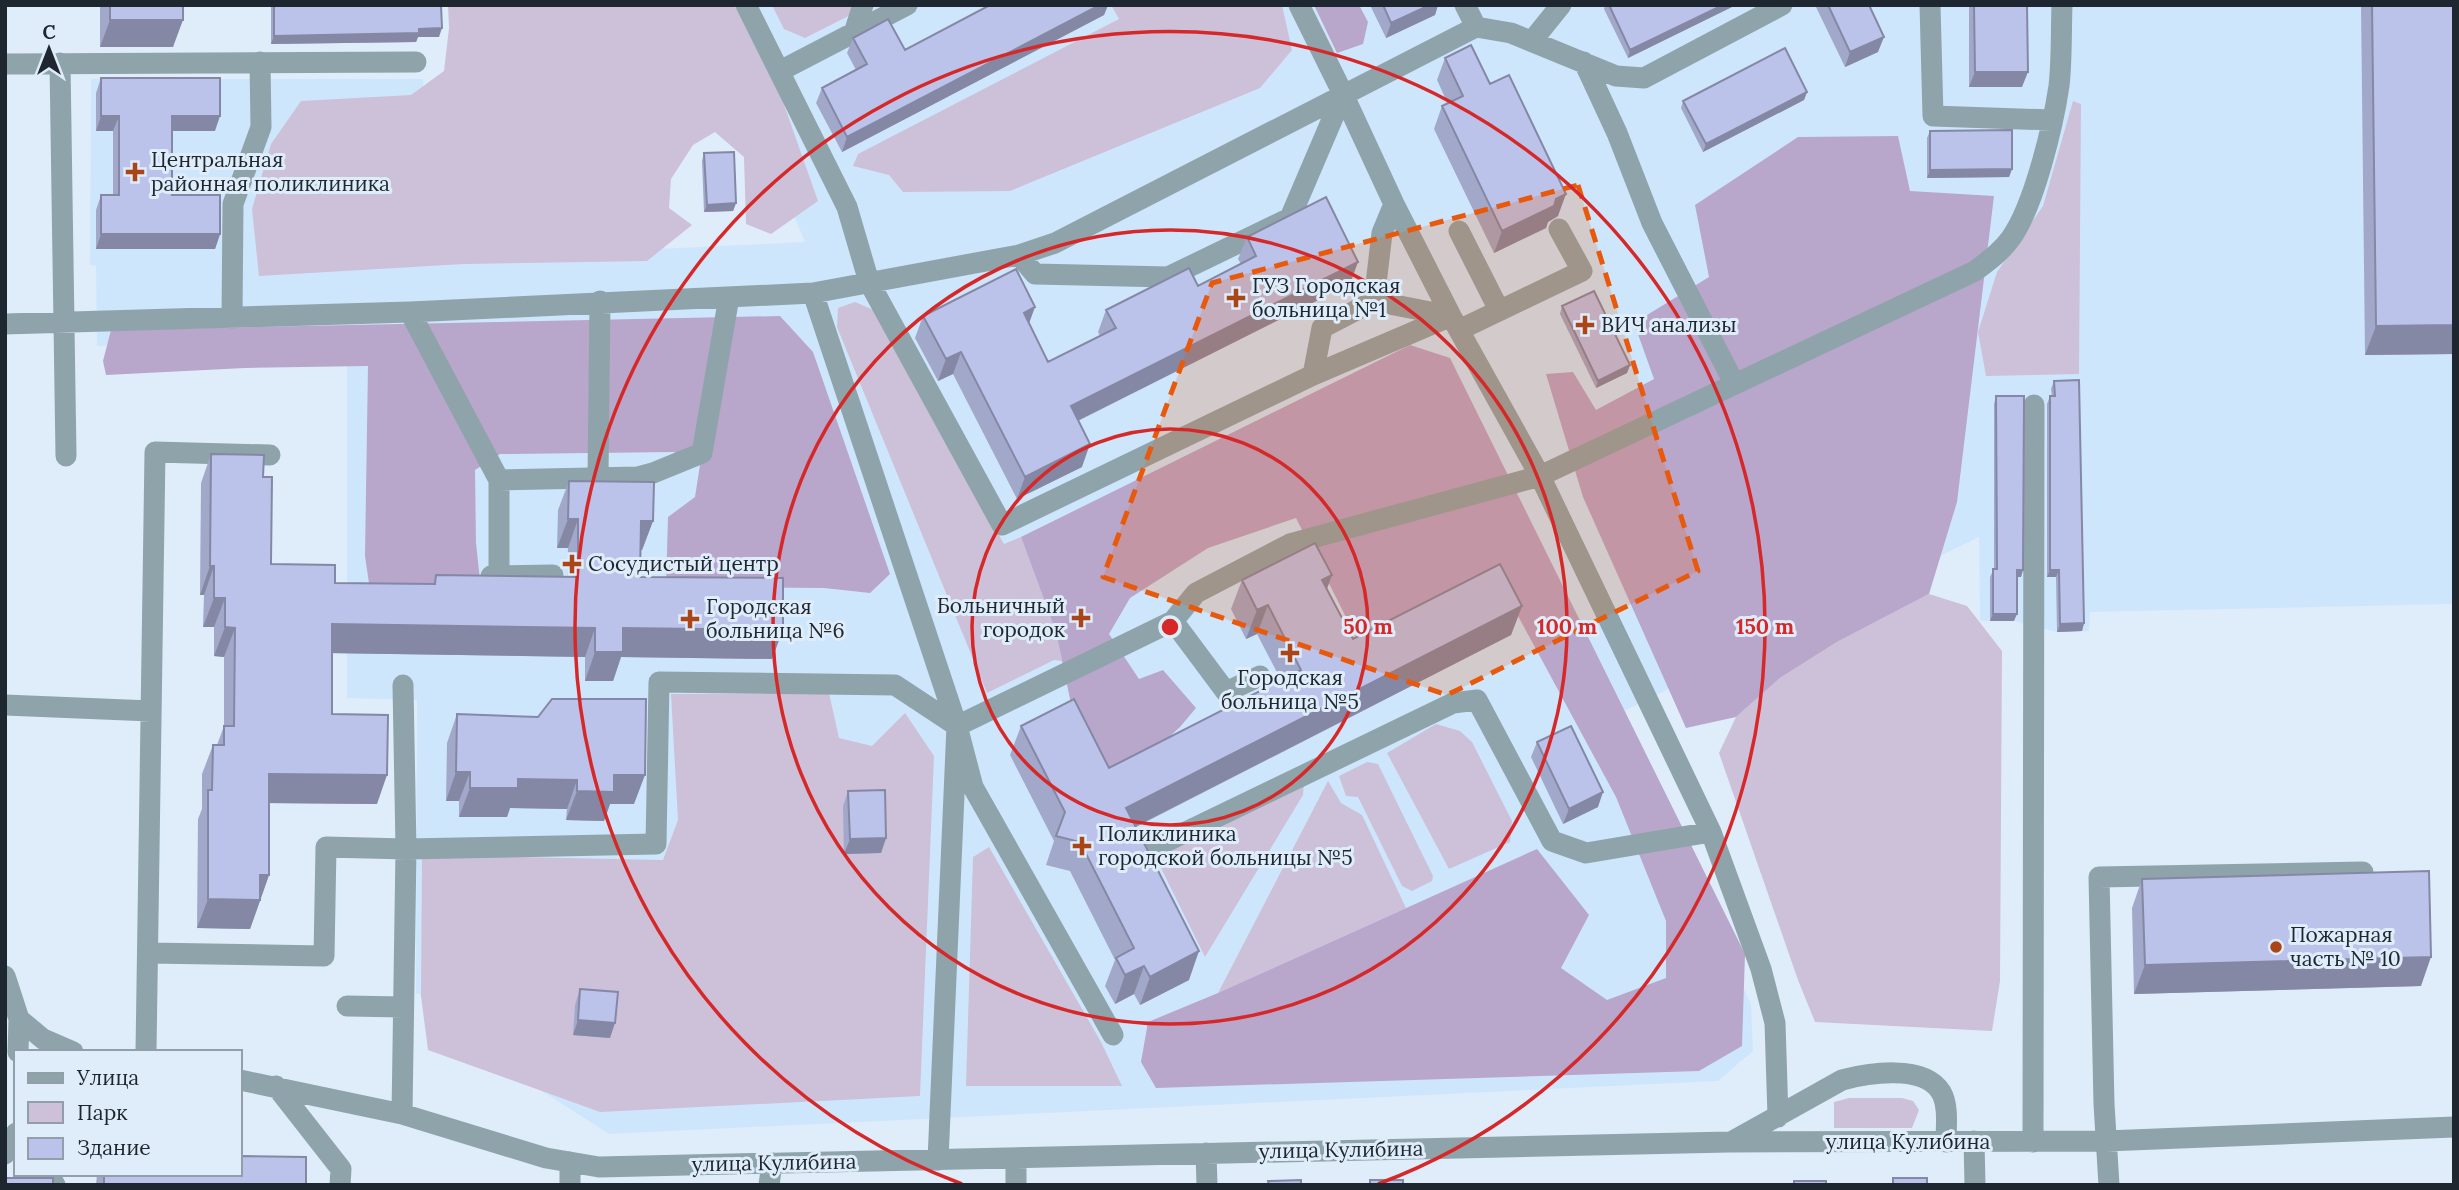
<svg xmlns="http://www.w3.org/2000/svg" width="2459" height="1190" font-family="Lora,serif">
<rect width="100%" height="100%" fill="#dfedfb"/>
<!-- built -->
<path fill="#cee6fc" d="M704 5H2454V604L2090 612 2089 631 2057 632 2014 621H1980L1979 537 1616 715 1751 1004 1753 1051 1718 1081 609 1134 470 1045 468 1014 416 993 417 700 347 698V338L97 346 96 266 90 265 91 79H423L436 259 805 242Z"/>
<!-- green -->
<path fill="#cdc0d9" d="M448 5H734L782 99 818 201 771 234 746 224 744 157 715 132 693 145 671 179 669 208 692 225 647 261 464 264 259 276 252 209 271 144 301 101 411 95 444 71 449 28Z
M772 5H870L805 38 784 29Z
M1111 5H1282L1292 50 1260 88 1010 191 903 192 889 175 853 166 858 154 1119 19Z
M2073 101 2081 104 2079 374 1986 376 1978 332 1997 272 2043 206Z
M855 302 876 311 1004 544 1021 537 1056 632 1062 661 1054 660 987 693 837 327 838 308Z
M1929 594 1967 606 2002 651 2000 981 1992 1031 1815 1022 1798 980 1719 753 1736 717 1780 678 1837 642Z
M829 693 839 738 872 746 905 713 934 756 920 1096 600 1112 428 1050 421 996 422 855 663 860 678 820 671 694Z
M1436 724 1460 731 1472 742 1512 821 1510 842 1449 869 1387 753Z
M1367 762 1378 764 1433 876 1432 881 1412 891 1402 886 1358 797 1346 796 1339 776Z
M1328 781 1341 803 1362 815 1406 908 1218 993Z
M1304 783 1303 795 1205 957 1156 858Z
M989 847 1101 1042 1122 1086H966L973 857Z
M1849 1098H1902L1913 1101 1919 1110 1912 1128H1834V1102Z"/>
<!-- forest -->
<path fill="#b9a6cb" d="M1314 5H1359L1368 22 1363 44 1337 53Z
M1898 136 1910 191 1994 196 1957 502 1929 594 1837 642 1780 678 1736 717 1686 728 1583 497 1546 374 1573 372 1596 410 1654 379 1634 323 1709 277 1695 205 1798 137Z
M780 316 813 352 890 574 870 593 824 588 666 587 668 517 695 497 700 465 674 452 500 454 475 470 476 543 481 590 371 597 365 556 368 366 245 368 106 375 103 361 111 330Z
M1410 345 1450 358 1745 954 1742 1046 1699 1071 1156 1088 1141 1062 1148 1022 1218 993 1537 849 1589 915 1561 968 1607 1000 1666 978V921L1616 797 1498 579 1359 643 1296 518 1208 548 1130 598 1109 634 1139 679 1163 670 1196 708 1180 727 1139 765 1111 769 1074 718 1056 632 1021 537Z"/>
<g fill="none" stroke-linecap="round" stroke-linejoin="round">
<!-- minor -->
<path stroke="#8fa4aa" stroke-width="21" d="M746 5 847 207 869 282 1002 525 1313 375 1451 316
M1299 5 1343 94 1394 204 1451 316 1540 476 1711 832 1761 969 1775 1023 1778 1117
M1465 5 1476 27
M1930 5 1933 116 2052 120
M854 33 863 5
M1532 41 1561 5
M1584 62 1617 133 1652 223 1734 383
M60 63 66 456
M5 64 416 62
M780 71 907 5
M1459 231 1499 310
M1019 255 1035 274 1168 277 1290 218 1343 94
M813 293 957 726 973 787 1113 1035
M1374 301 1451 316
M410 312 499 480 638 477 653 473 702 453 729 297
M232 318 233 204 261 127 260 62
M5 324 410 312 813 293 1019 255 1055 243 1476 27 1511 33 1616 76 1644 78 1782 5
M1459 330 1582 271 1559 229
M1313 375 1322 328 1374 301 1382 233 1394 204
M598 477 600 301
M499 480V576
M491 576 553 575
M1173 621 1226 692 1260 676
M5 705 151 711
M957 726 1173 621 1196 593 1290 544 1540 476 1975 271C1988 261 2001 252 2011 238 2034 206 2053 126 2059 86 2062 60 2061 32 2062 5
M1155 847 1453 703 1477 700 1552 841 1586 853 1711 832
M149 953 324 956 326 847 406 849 656 844 659 682 895 685 957 726 938 1160
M5 976 19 1019 18 1052
M347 1006 403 1007
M19 1019 43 1039 73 1052
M146 1052 155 452 270 455
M240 1080 402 1114 546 1158 599 1167 1729 1142 2106 1141 2454 1127
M276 1086 341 1169 340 1185
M402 1114 406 849 403 685
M1733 1141 1842 1080C1868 1073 1924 1064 1941 1092 1949 1106 1946 1126 1946 1142
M1974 1141 1975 1185
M2033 1142 2034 405
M1206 1153 1207 1185
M5 1154 16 1133
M570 1162V1185
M48 1174 55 1185
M769 1185 772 1163
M1016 1185V1158
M2109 1185 2104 1104 2099 877 2363 872"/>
</g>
<!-- wall -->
<path fill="#a2a8c9" d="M100 5H183L173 47H100Z
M271 5H441L439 37H418L416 42 271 44Z
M990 5H1108L1104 15 842 152 816 103 822 88 856 70 847 53 853 38 905 50Z
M1370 5H1438L1435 15 1386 38Z
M1605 5H1736L1628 58 1604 9Z
M1815 5H1869L1878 52 1845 67Z
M1969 5H2027L2022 87H1969Z
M2361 5H2454V354L2365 355Z
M1445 58 1490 84 1558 216 1548 222 1546 228 1494 253 1434 129 1442 106 1448 104 1437 80Z
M101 78 215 131H172V195L220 234 215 249H96V210L101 195H113V131H96V93Z
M1807 92 1804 100 1703 152 1681 108 1683 101Z
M1930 131 2012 169 2009 177 1927 178V138Z
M704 153 736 203 733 211 704 212 702 161Z
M1247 237 1350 284 1078 421 1082 467 1017 499 953 374 938 381 915 338 923 316 1029 324 1048 362 1100 336 1098 332 1106 310 1198 286 1241 264 1238 259Z
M1562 306 1630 365 1627 373 1596 388 1560 314Z
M2054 381 2084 623 2082 631 2057 632 2056 577H2047V404L2050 396H2052L2051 389Z
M1996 396 2023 570 2021 577H2017L2014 621H1990V577L1994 569V404Z
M211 454 263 477 271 564 335 583 432 584 436 575 567 577 568 548H557L558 510 569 481 653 521 642 550H640V577L772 659 621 657 613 681H585V657L332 653V714L377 804 269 803V875L250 929 197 928 198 819 202 809V774L213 745H217L224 726V657L214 656V627H203L204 595H200L201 483Z
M1332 575 1327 589 1353 639 1522 606 1511 635 1136 827 1189 980 1140 1005 1134 994 1115 1004 1105 986 1115 960 1070 871 1046 865 1054 841 1010 755 1021 726 1109 768 1281 680 1257 634 1246 639 1231 609 1242 580Z
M457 714 634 804H610L604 821 566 820 567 809 510 808 507 817H459V801H446L447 743Z
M1537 742 1598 807 1563 824 1531 757Z
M848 791 886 838 881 853 844 854 843 806Z
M2142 879 2421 986 2134 994 2132 908Z
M580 989 610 1038 573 1035 575 1005Z
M97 1174H240L306 1185H96Z"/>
<!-- shaded-wall -->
<path fill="#8488a4" d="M1100 5H1108L1104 15 842 152 847 137Z
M1430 5H1438L1435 15 1386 38 1391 23Z
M1723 5H1736L1628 58 1630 50Z
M110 20H183L173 47H100Z
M442 28 439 37H418L416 42 271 44 274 36Z
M1884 37 1878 52 1845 67 1850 52Z
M1975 72H2028L2022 87H1969Z
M1807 92 1804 100 1703 152 1706 144Z
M101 116H119L113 131H96Z
M172 116H220L215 131H166Z
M2012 169 2009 177 1927 178 1930 170Z
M1566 194 1558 216 1548 222 1546 228 1494 253 1502 231Z
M736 203 733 211 704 212 707 205Z
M101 234H220L215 249H96Z
M1358 262 1350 284 1063 428 1071 406Z
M1035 307 1027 329 1024 313Z
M2454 325V354L2365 355 2376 326Z
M961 352 953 374 938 381 946 359Z
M1630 365 1627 373 1596 388 1598 381Z
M1090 444 1082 467 1017 499 1025 477Z
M568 519H578L568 548H557Z
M641 521H653L642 550H630Z
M210 566H214L204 595H200Z
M2017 570H2023L2021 577H2014Z
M2050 570H2059L2056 577H2047Z
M1332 575 1321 604 1322 580Z
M214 598H225L214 627H203Z
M1268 605 1257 634 1246 639 1257 610Z
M1522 606 1511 635 1115 837 1126 808Z
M1993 614H2017L2014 621H1990Z
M2084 623 2082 631 2057 632 2060 624Z
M332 624 595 628 585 657 322 653Z
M225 627 235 628 224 657 214 656Z
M623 628 783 630 772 659 621 657 613 681H585L595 652Z
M456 772H470L459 801H446Z
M269 774 387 775 377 804 259 803Z
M614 775H645L634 804H610L604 821 566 820 577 791Z
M518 779 577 780 567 809 510 808 507 817H459L470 788Z
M1603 792 1598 807 1563 824 1569 809Z
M886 838 881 853 844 854 850 839Z
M260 875H269L250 929 197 928 208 899Z
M1199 951 1189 980 1140 1005 1150 977Z
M2431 957 2421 986 2134 994 2145 965Z
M1144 966 1134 994 1115 1004 1125 975Z
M578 1020 615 1023 610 1038 573 1035Z"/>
<!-- building -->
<path fill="#bcc3ea" stroke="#8488a4" stroke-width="2" d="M110 5H183V20H110Z
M274 5H441L442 28 419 29V33L274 36Z
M990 5H1100L847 137 822 88 867 64 853 38 888 19 905 50Z
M1383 5H1430L1391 23Z
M1609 5H1723L1630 50Z
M1828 5H1869L1884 37 1850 52Z
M1974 5H2027L2028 72H1975Z
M2372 5H2454V325L2376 326Z
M1471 45 1490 84 1509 75 1566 194 1556 199 1554 206 1502 231 1442 106 1463 96 1445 58Z
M1785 48 1807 92 1706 144 1683 101Z
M101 78H220V116H172V195H220V234H101V195H119V116H101Z
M2012 130V169L1930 170V131Z
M734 152 736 203 707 205 704 153Z
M1326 197 1358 262 1071 406 1090 444 1025 477 961 352 946 359 923 316 1016 269 1035 307 1024 313 1048 362 1116 328 1106 310 1189 268 1198 286 1256 256 1247 237Z
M1594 291 1630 365 1598 381 1562 306Z
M2079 380 2084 623 2060 624 2059 570H2050V396H2055L2054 381Z
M1996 396H2024L2023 570H2017V614H1993V569H1997Z
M211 454 264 455 263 477H272L271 564 335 565V583L435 584 436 575 578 577V519H568L569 481 654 482 653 521H641L640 577 783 578V630L623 628V652H595V628L332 624V714L388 715 387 775 269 774V875H260V900L208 899V790H212L213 745H224V726H234L235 628 225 627V598H214V566H210Z
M1315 543 1332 575 1322 580 1353 639 1500 564 1522 606 1126 808 1199 951 1150 977 1144 966 1125 975 1116 958 1134 948 1080 842 1056 836 1065 812 1021 726 1074 699 1109 768 1301 670 1268 605 1257 610 1242 580Z
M552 699H646L645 775H614V792L577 791V780L518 779V788H470V772H456L457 714 538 717Z
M1571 726 1603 792 1569 809 1537 742Z
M885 790 886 838 850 839 848 791Z
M2429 871 2431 957 2145 965 2142 879Z
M580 989 618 992 615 1023 578 1020Z
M240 1156 306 1157V1185H104V1174H240Z
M5 1178H53V1185H5Z
M1893 1178H1927V1185H1893Z
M1301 1180V1185H1269L1268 1181Z
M1370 1180H1403V1185H1370Z
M1794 1181H1826V1185H1794Z"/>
<!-- marked area -->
<path fill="#e8590c" fill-opacity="0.2" stroke="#e8590c" stroke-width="5" stroke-dasharray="14 9" stroke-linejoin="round" d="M1578 185 1698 571 1447 695 1103 577 1212 283Z"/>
<!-- distance rings -->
<g fill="none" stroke="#d62828" stroke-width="3.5">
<circle cx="1170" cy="627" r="198"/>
<circle cx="1170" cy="627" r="397"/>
<path d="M962 1184A595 595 0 1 1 1378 1184"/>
</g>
<!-- markers -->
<g fill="#aa4517" stroke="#dfedfb" stroke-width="2.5">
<path d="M131.5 161.5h7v7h7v7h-7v7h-7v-7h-7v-7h7z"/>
<path d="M1232.5 287.5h7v7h7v7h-7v7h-7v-7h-7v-7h7z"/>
<path d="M1581.5 314.5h7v7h7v7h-7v7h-7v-7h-7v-7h7z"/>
<path d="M568.5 553.5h7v7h7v7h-7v7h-7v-7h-7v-7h7z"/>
<path d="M1077.5 607.5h7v7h7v7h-7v7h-7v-7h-7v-7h7z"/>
<path d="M686.5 608.5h7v7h7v7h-7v7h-7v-7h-7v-7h7z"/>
<path d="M1286.5 642.5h7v7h7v7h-7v7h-7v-7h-7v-7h7z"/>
<path d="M1078.5 835.5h7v7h7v7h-7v7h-7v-7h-7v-7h7z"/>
<circle cx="2276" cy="947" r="7"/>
</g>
<g text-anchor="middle" stroke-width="6" stroke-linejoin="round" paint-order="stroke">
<!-- poi labels -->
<g font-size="21" fill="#1e272f" stroke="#dfedfb" text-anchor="start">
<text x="151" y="167">Центральная<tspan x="151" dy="24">районная поликлиника</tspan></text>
<text x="1252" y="293">ГУЗ Городская<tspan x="1252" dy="24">больница №1</tspan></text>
<text x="1601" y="332">ВИЧ анализы</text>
<text x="588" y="571">Сосудистый центр</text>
<text x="1065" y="613" text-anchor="end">Больничный<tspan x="1065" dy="24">городок</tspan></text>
<text x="706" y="614">Городская<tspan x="706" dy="24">больница №6</tspan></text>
<text x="1290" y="685" text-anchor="middle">Городская<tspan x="1290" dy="24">больница №5</tspan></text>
<text x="1098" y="841">Поликлиника<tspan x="1098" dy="24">городской больницы №5</tspan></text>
<text x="2290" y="942">Пожарная<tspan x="2290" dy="24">часть № 10</tspan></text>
</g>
<!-- street labels -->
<g font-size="21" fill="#1e272f" stroke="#dfedfb">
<text x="1908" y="1149">улица Кулибина</text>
<text transform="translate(1341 1150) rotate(-1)" y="7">улица Кулибина</text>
<text transform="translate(774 1163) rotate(-1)" y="7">улица Кулибина</text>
</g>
</g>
<circle cx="1170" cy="627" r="10" fill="#d62828" stroke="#dfedfb" stroke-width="3.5"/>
<g font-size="21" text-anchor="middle" font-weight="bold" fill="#d62828" stroke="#dfedfb" stroke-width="6" stroke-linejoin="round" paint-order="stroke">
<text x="1368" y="634">50 m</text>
<text x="1567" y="634">100 m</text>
<text x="1765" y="634">150 m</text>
</g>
<!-- border -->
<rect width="2459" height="1190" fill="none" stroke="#1e272f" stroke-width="14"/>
<!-- legend -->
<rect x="14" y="1050" width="228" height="126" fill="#dfedfb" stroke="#929ea9" stroke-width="2"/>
<rect x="28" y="1073" width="35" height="10" fill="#8fa4aa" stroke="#929ea9" stroke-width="2"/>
<text x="77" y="1085" font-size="21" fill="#1e272f">Улица</text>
<rect x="28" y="1102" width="35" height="21" fill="#cdc0d9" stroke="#929ea9" stroke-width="2"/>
<text x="77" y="1120" font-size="21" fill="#1e272f">Парк</text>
<rect x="28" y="1138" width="35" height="21" fill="#bcc3ea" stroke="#929ea9" stroke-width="2"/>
<text x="77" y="1155" font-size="21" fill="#1e272f">Здание</text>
<!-- north arrow -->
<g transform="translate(49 49)" stroke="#dfedfb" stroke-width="5" paint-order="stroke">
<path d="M0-5L12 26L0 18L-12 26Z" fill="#1e272f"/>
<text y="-10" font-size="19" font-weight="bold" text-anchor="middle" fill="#1e272f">С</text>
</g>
</svg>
